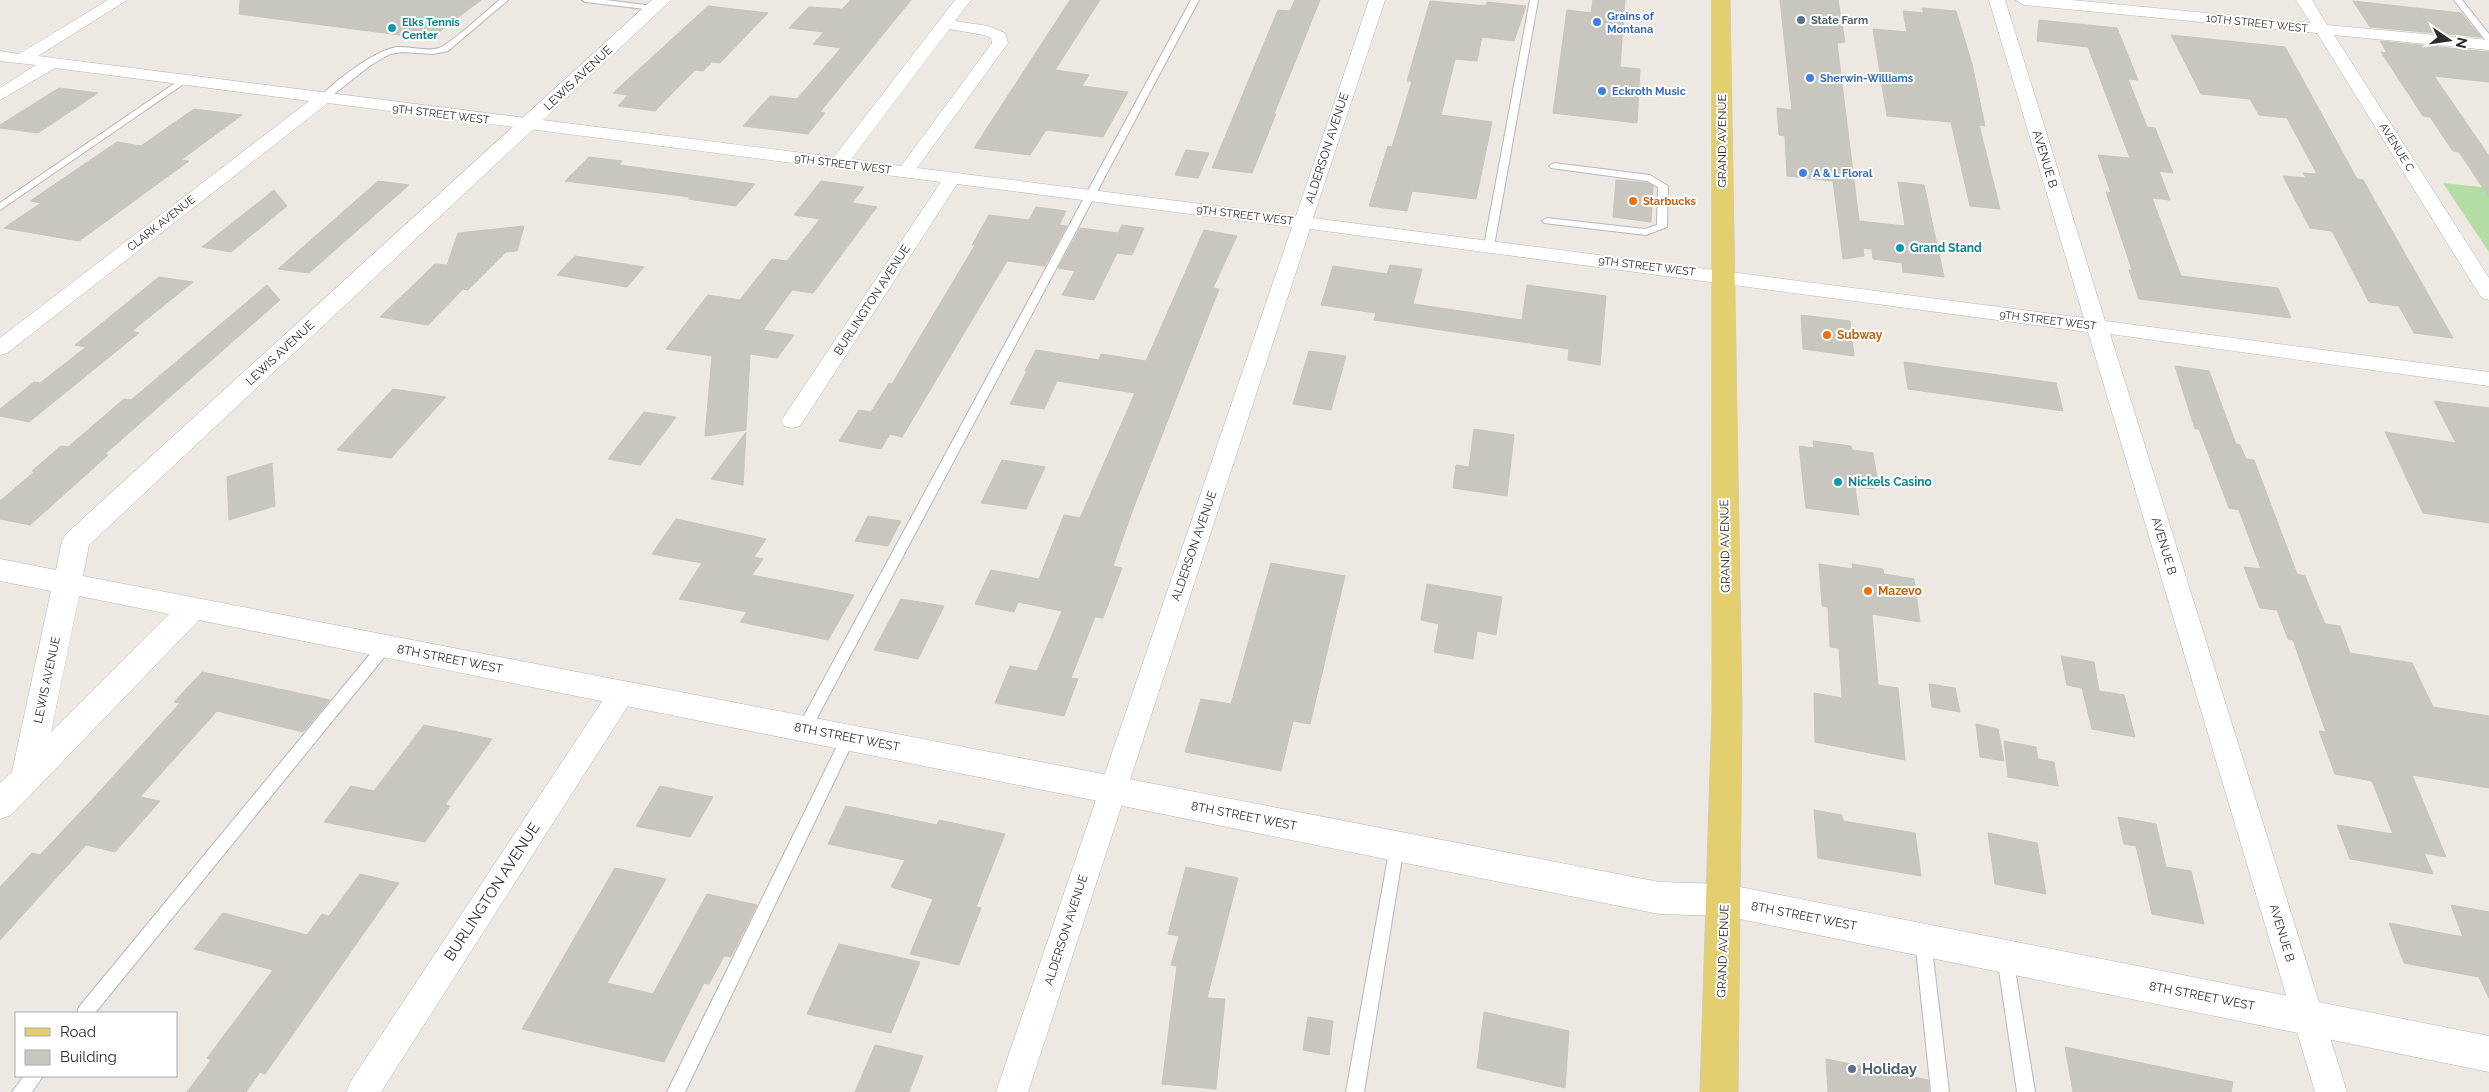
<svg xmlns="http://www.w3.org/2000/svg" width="2489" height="1092" font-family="Raleway,sans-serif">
<rect width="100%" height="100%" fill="#ede8e1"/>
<!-- green -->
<path fill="#b4dda4" d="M2443 183 2489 188V252Z"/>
<!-- building -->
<path fill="#c9c6bf" stroke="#c8c4bb" d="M240 0H481L430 39 239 14Z
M851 0H911L820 112 825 113 808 134 743 126 770 96 797 99 841 48 813 44 824 32 789 28 809 7 842 9Z
M1070 0H1100L1055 70 1089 75 1082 86 1128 92 1103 137 1046 130 1030 155 974 148Z
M1295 0H1320L1274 114H1276L1252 173 1212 168 1278 10 1290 11Z
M1593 0H1625L1620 67 1640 69 1637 123 1553 113 1567 10 1591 13Z
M1780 0H1838L1845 42 1837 43 1859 221 1905 226 1898 182 1924 185 1944 277 1903 272 1902 263 1873 259 1872 249 1863 248 1864 256 1843 259 1833 181 1787 176 1785 136 1779 135 1777 108 1792 110Z
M1430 1 1486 6 1487 2 1526 6 1514 41 1482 37 1477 61 1455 59 1441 115 1492 122 1476 199 1412 191 1407 211 1369 206 1388 146 1392 147 1412 81H1407Z
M2353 1 2461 13 2481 37 2370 27Z
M708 6 768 13 720 63 712 62 703 71 695 70 655 111 618 106 628 95 613 93Z
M1922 8 1956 11 1972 64 1985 126 1979 125 2000 209 1970 206 1951 122 1887 116 1873 29 1907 32 1903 11 1924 13Z
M2039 20 2117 28 2138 80 2128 79 2147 127 2155 128 2173 173 2159 171 2170 200 2152 198 2181 276 2278 288 2291 318 2139 299 2129 270H2132L2106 192 2111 193 2098 155 2130 158 2088 47 2037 41Z
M2171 35 2285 47 2357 179 2363 180 2453 338 2414 333 2399 306 2369 302 2332 231 2310 228 2283 176 2306 178 2303 173 2317 174 2287 118 2259 115 2250 99 2201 94Z
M2380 41 2489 52V82L2434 76 2489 156V197L2459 152 2453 151 2430 117 2423 116 2381 52 2387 53Z
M59 88 98 93 38 133 0 128V125Z
M194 109 242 115 181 160 189 161 79 241 4 228 41 203 30 201 117 142 141 146Z
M1186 150 1209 153 1198 178 1175 175Z
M589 157 622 161 619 165 755 184 736 206 688 199 690 197 565 181Z
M1616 180 1647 183 1653 186 1651 222 1613 217Z
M378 181 409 185 309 273 278 269Z
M821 181 864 187 852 203 877 207 813 293 792 290 763 330 794 335 777 358 750 354 746 430 705 436 712 356 666 349 708 295 740 300 772 259 787 261 820 219 794 215Z
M274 190 287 206 231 252 202 247Z
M1036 207 1066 211 1059 225 1067 226 1045 266 1007 261 902 437 890 434 881 449 839 441 859 410 871 412 889 383 892 384 975 245H972L989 215 1029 220Z
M1122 225 1144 228 1132 255 1117 253 1094 300 1062 295 1075 271 1058 268 1080 228 1118 233Z
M524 226 517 251 506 252 468 290 463 289 428 325 380 317 435 264 447 265 458 233Z
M1204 230 1237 236 1213 288 1219 289 1133 509 1113 566 1122 568 1103 618 1095 617 1071 678 1078 679 1064 716 995 703 1010 666 1037 671 1062 611 1018 602 1014 612 975 604 991 570 1039 579 1064 515 1080 518 1135 393 1057 381 1044 409 1010 404 1027 371H1025L1036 350 1099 360 1101 354 1146 361Z
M575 256 644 267 627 287 557 275Z
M1390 265 1422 269 1413 304 1522 320 1527 285 1606 296 1600 365 1568 360 1569 349 1374 320 1376 313 1321 305 1333 266 1387 274Z
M159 277 193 282 132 331 139 333 29 422 0 416V409L34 382 40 383 86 347 75 345Z
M267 285 280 300 105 454 108 455 30 525 0 519V501L34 472 32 471 61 446 68 447 124 399 131 400Z
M1801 315 1850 321 1854 356 1803 349Z
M1309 351 1346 356 1331 410 1293 404Z
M1904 362 2056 383 2063 411 1908 389Z
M2175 366 2209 371 2236 444 2240 445 2246 459 2254 460 2297 574 2305 576 2325 624 2340 626 2350 653 2412 663 2433 707 2489 716V788L2412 775 2446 857 2424 853 2433 874 2350 859 2337 825 2393 834 2372 781 2335 774 2319 731 2326 732 2293 640 2288 639 2277 610 2260 608 2244 567 2261 569 2239 510 2229 508 2199 429H2195Z
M393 389 446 397 391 458 337 450Z
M2434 401 2489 408V523L2423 513 2385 432 2456 443Z
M644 412 676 417 640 465 608 459Z
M1474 429 1514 435 1507 496 1453 488 1456 465 1469 467Z
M746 432 743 485 711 479Z
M1813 441 1851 446 1852 450 1873 453 1877 478 1872 477 1874 489 1855 487 1859 515 1806 508 1799 446 1814 448Z
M1002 460 1045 467 1026 509 981 503Z
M272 463 275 506 229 520 227 477Z
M868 516 901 521 888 546 855 541Z
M676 519 766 539 754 557 763 559 752 575 854 595 828 640 740 622 747 612 679 599 702 563 652 554Z
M1271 563 1345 576 1310 724 1293 721 1281 771 1185 752 1201 699 1231 704Z
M1819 564 1853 569 1852 564 1883 569 1884 574 1914 579 1920 622 1872 614 1878 685 1898 688 1905 760 1815 742 1814 693 1842 698 1839 648 1830 647 1828 607 1822 606Z
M1427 584 1502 597 1496 635 1477 631 1473 659 1434 652 1439 624 1421 620Z
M901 599 944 606 918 659 874 650Z
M2061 656 2094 662 2099 691 2124 695 2135 737 2092 729 2082 688 2067 685Z
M202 672 330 700 303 732 217 711 140 797 160 801 115 852 86 845 0 940V887L32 853 40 855 89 803 180 703 174 702Z
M1929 684 1955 688 1960 712 1932 707Z
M1976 724 1998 729 2004 761 1980 757Z
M424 725 492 739 445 805 450 806 425 842 324 822 351 786 374 791Z
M2004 741 2036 747 2038 759 2054 762 2058 786 2008 777Z
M660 786 713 797 690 837 636 826Z
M846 806 937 825 939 820 1005 834 976 907 981 908 959 965 910 954 933 899 891 887 905 860 828 844Z
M1814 810 1842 815 1843 821 1915 833 1921 876 1818 858Z
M2118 817 2156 824 2166 867 2191 871 2204 924 2152 914 2136 846 2124 844Z
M1988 833 2037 843 2046 894 1995 884Z
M1186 867 1238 878 1207 998 1225 999 1216 1089 1162 1084 1177 966 1171 965 1179 936 1168 934Z
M615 868 666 879 607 983 653 994 707 894 757 905 731 957 724 956 709 984 704 983 664 1062 522 1029Z
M360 874 399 883 265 1074 260 1072 246 1092H187L211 1060 207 1058 273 970 194 949 223 913 307 935 322 914 329 916Z
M2451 905 2489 912V998L2479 977 2404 963 2389 923 2463 937Z
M839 944 920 962 891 1033 807 1014Z
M1484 1012 1569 1031 1565 1088 1477 1068Z
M1308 1017 1333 1021 1329 1055 1303 1050Z
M875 1045 923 1056 909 1092H855Z
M2065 1047 2233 1082 2231 1092H2073Z
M1826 1059 1928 1080 1929 1092H1828Z"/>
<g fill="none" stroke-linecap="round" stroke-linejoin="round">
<defs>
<path id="lane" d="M499 0H508L448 51 433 54 402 52 390 54 371 65 325 101 318 99C333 82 375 50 397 47 411 46 426 52 439 48 449 45 489 9 499 0Z
M582 0H606L653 6 657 8 653 10 586 2Z
M1191 0H1199L809 733 804 735 799 733 797 729 799 725Z
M1530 0H1538L1494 246 1489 249 1484 246Z
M2454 0H2462L2489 34V41H2486Z
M181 79 188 81 0 210V203Z
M1554 163 1650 175 1668 186 1667 227 1646 235 1544 223 1542 221 1547 218 1645 229 1657 225 1658 187 1647 181 1551 168 1549 166Z
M385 641 390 642 392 646 390 650 95 1013H77L79 1007 380 642Z
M848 732 853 734 855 738 685 1092H667L843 734Z
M1397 839 1402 841 1404 846 1364 1092H1346L1390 846 1392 841Z
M1923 933 1929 935 1931 940 1949 1092H1931L1915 940 1917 935Z
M2005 949 2011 952 2013 957 2035 1092H2017L1997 957 1999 952Z
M24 1076H43L32 1092H12Z"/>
<path id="street" d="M108 0H127L38 56 834 157 955 0H971L955 21 988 26 1005 33 1008 43 917 168 1296 216 1369 0H1385L1313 218 2084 318 1989 0H2005L2105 321 2489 372V386L2110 334 2347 1092H2315L2088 332 1310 229 1028 1092H996L1292 227 957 184 800 426 792 428 784 426 781 421 941 182 328 103 7 353 0 355V338L309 101 55 68 0 100V88L36 65 0 61V51L19 54ZM949 29 984 35 991 38 992 43 901 166 851 159Z
M2016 0H2071L2311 23 2296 0H2312L2327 25 2489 40V50L2334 35 2489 278V300L2482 298 2479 294 2317 33 2024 5Z
M622 682 631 685 635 693 631 701 381 1092H346L351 1081 613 685Z"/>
<path id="secondary" d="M652 0H671L89 545 83 576 1659 882 1725 884 2489 1036V1072L1725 916 1659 914 199 620 11 815 0 819V783L12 772 51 591 0 581V559L56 570 62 541 66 534ZM79 596 169 614 51 732Z"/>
<path id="primary" d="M1712 0H1730L1742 709 1738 1092H1700L1712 709Z"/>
</defs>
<!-- lane casing -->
<use href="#lane" stroke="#b4b6bf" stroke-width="2"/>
<!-- street casing -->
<use href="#street" stroke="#b4b6bf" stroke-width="1"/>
<!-- secondary casing -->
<use href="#secondary" stroke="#b4b6bf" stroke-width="1"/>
<!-- primary casing -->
<use href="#primary" stroke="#c8c8c8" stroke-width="1"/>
<!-- lane -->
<use href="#lane" fill="#fff" fill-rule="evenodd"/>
<!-- street -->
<use href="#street" fill="#fff" fill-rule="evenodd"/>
<!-- secondary -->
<use href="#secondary" fill="#fff" fill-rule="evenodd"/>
<!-- primary -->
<use href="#primary" fill="#e3ce70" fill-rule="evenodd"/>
</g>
<!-- markers -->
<g fill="#5c6f8a" stroke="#fff" stroke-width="2">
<circle cx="1801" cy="20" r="5"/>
<circle cx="1852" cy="1069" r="5"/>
</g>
<g fill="#3f7fe0" stroke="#fff" stroke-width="2">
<circle cx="1597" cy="22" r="5"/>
<circle cx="1810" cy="78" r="5"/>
<circle cx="1602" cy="91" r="5"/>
<circle cx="1803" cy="173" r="5"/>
</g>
<g fill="#0f9aa8" stroke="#fff" stroke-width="2">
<circle cx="392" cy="28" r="5"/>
<circle cx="1900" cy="248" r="5"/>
<circle cx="1838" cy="482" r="5"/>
</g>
<g fill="#e8710a" stroke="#fff" stroke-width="2">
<circle cx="1633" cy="201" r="5"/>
<circle cx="1827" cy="335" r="5"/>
<circle cx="1868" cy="591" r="5"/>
</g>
<g text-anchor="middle" stroke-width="4" stroke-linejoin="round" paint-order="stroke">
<!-- far-shop labels -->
<g font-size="11" font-weight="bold" fill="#366cbe" stroke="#fff" text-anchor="start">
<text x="1607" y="20">Grains of<tspan x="1607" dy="13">Montana</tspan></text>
<text x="1820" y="82">Sherwin-Williams</text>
<text x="1612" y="95">Eckroth Music</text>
<text x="1813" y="177">A &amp; L Floral</text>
</g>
<!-- far-service labels -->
<g font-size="11" font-weight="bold" fill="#4e5e75" stroke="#fff" text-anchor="start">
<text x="1811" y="24">State Farm</text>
</g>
<!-- far-culture labels -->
<g font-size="11" font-weight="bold" fill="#0d838f" stroke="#fff" text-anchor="start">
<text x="402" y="26">Elks Tennis<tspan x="402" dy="13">Center</tspan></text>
</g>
<!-- far-street labels -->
<g font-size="11" fill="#2d2d2d" stroke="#fff">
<text transform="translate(2257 23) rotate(6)" y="4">10TH STREET WEST</text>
<text transform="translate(441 114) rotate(7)" y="4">9TH STREET WEST</text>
<text transform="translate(2397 147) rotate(58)" y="4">AVENUE C</text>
<text transform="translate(843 164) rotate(7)" y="4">9TH STREET WEST</text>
<text transform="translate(1245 215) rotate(7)" y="4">9TH STREET WEST</text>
<text transform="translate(161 223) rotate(-38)" y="4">CLARK AVENUE</text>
<text transform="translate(1647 266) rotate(7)" y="4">9TH STREET WEST</text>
<text transform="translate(2048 320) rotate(7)" y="4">9TH STREET WEST</text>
</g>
<!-- far-food labels -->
<g font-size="11" font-weight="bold" fill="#c56008" stroke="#fff" text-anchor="start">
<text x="1643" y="205">Starbucks</text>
</g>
<!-- street labels -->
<g font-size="12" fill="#2d2d2d" stroke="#fff">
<text transform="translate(578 78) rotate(-43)" y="4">LEWIS AVENUE</text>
<text transform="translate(1722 141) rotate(-90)" y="4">GRAND AVENUE</text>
<text transform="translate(1327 148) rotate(-72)" y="4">ALDERSON AVENUE</text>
<text transform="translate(2045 159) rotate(73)" y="4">AVENUE B</text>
<text transform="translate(872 300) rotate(-57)" y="4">BURLINGTON AVENUE</text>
<text transform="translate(280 353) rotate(-43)" y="4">LEWIS AVENUE</text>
<text transform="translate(1194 546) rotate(-71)" y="4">ALDERSON AVENUE</text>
<text transform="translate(1725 546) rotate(-91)" y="4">GRAND AVENUE</text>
<text transform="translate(2164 546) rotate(73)" y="4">AVENUE B</text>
<text transform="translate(450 659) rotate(11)" y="4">8TH STREET WEST</text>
<text transform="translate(47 680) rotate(-78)" y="4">LEWIS AVENUE</text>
<text transform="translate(847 737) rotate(11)" y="4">8TH STREET WEST</text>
<text transform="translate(1244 816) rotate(11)" y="4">8TH STREET WEST</text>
<text transform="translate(1804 916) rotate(11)" y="4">8TH STREET WEST</text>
<text transform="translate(1066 930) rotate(-72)" y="4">ALDERSON AVENUE</text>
<text transform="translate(2282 933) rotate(73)" y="4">AVENUE B</text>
<text transform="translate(1723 951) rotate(-88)" y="4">GRAND AVENUE</text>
<text transform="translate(2202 996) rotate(11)" y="4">8TH STREET WEST</text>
</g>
<!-- culture labels -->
<g font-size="12" font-weight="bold" fill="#0d838f" stroke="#fff" text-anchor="start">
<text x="1910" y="252">Grand Stand</text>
<text x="1848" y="486">Nickels Casino</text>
</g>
<!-- food labels -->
<g font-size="12" font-weight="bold" fill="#c56008" stroke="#fff" text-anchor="start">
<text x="1837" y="339">Subway</text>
<text x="1878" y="595">Mazevo</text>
</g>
<!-- near-street labels -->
<g font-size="15" fill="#2d2d2d" stroke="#fff">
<text transform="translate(492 892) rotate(-57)" y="5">BURLINGTON AVENUE</text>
</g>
<!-- near-service labels -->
<g font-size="15" font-weight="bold" fill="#4e5e75" stroke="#fff" text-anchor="start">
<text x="1862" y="1074">Holiday</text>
</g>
</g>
<!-- legend -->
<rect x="15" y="1012" width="162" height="65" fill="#ffffff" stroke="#ababab"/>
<rect x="25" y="1028" width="25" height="8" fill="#e3ce70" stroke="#ababab"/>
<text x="60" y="1037" font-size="15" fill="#2d2d2d">Road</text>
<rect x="25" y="1050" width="25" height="15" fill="#c9c6bf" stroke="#ababab"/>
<text x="60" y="1062" font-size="15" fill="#2d2d2d">Building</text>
<!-- north arrow -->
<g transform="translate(2449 40) rotate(103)" stroke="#ffffff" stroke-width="4" paint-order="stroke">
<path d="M0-4L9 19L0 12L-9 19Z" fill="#2d2d2d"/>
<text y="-8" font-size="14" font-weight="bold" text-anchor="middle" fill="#2d2d2d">N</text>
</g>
</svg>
